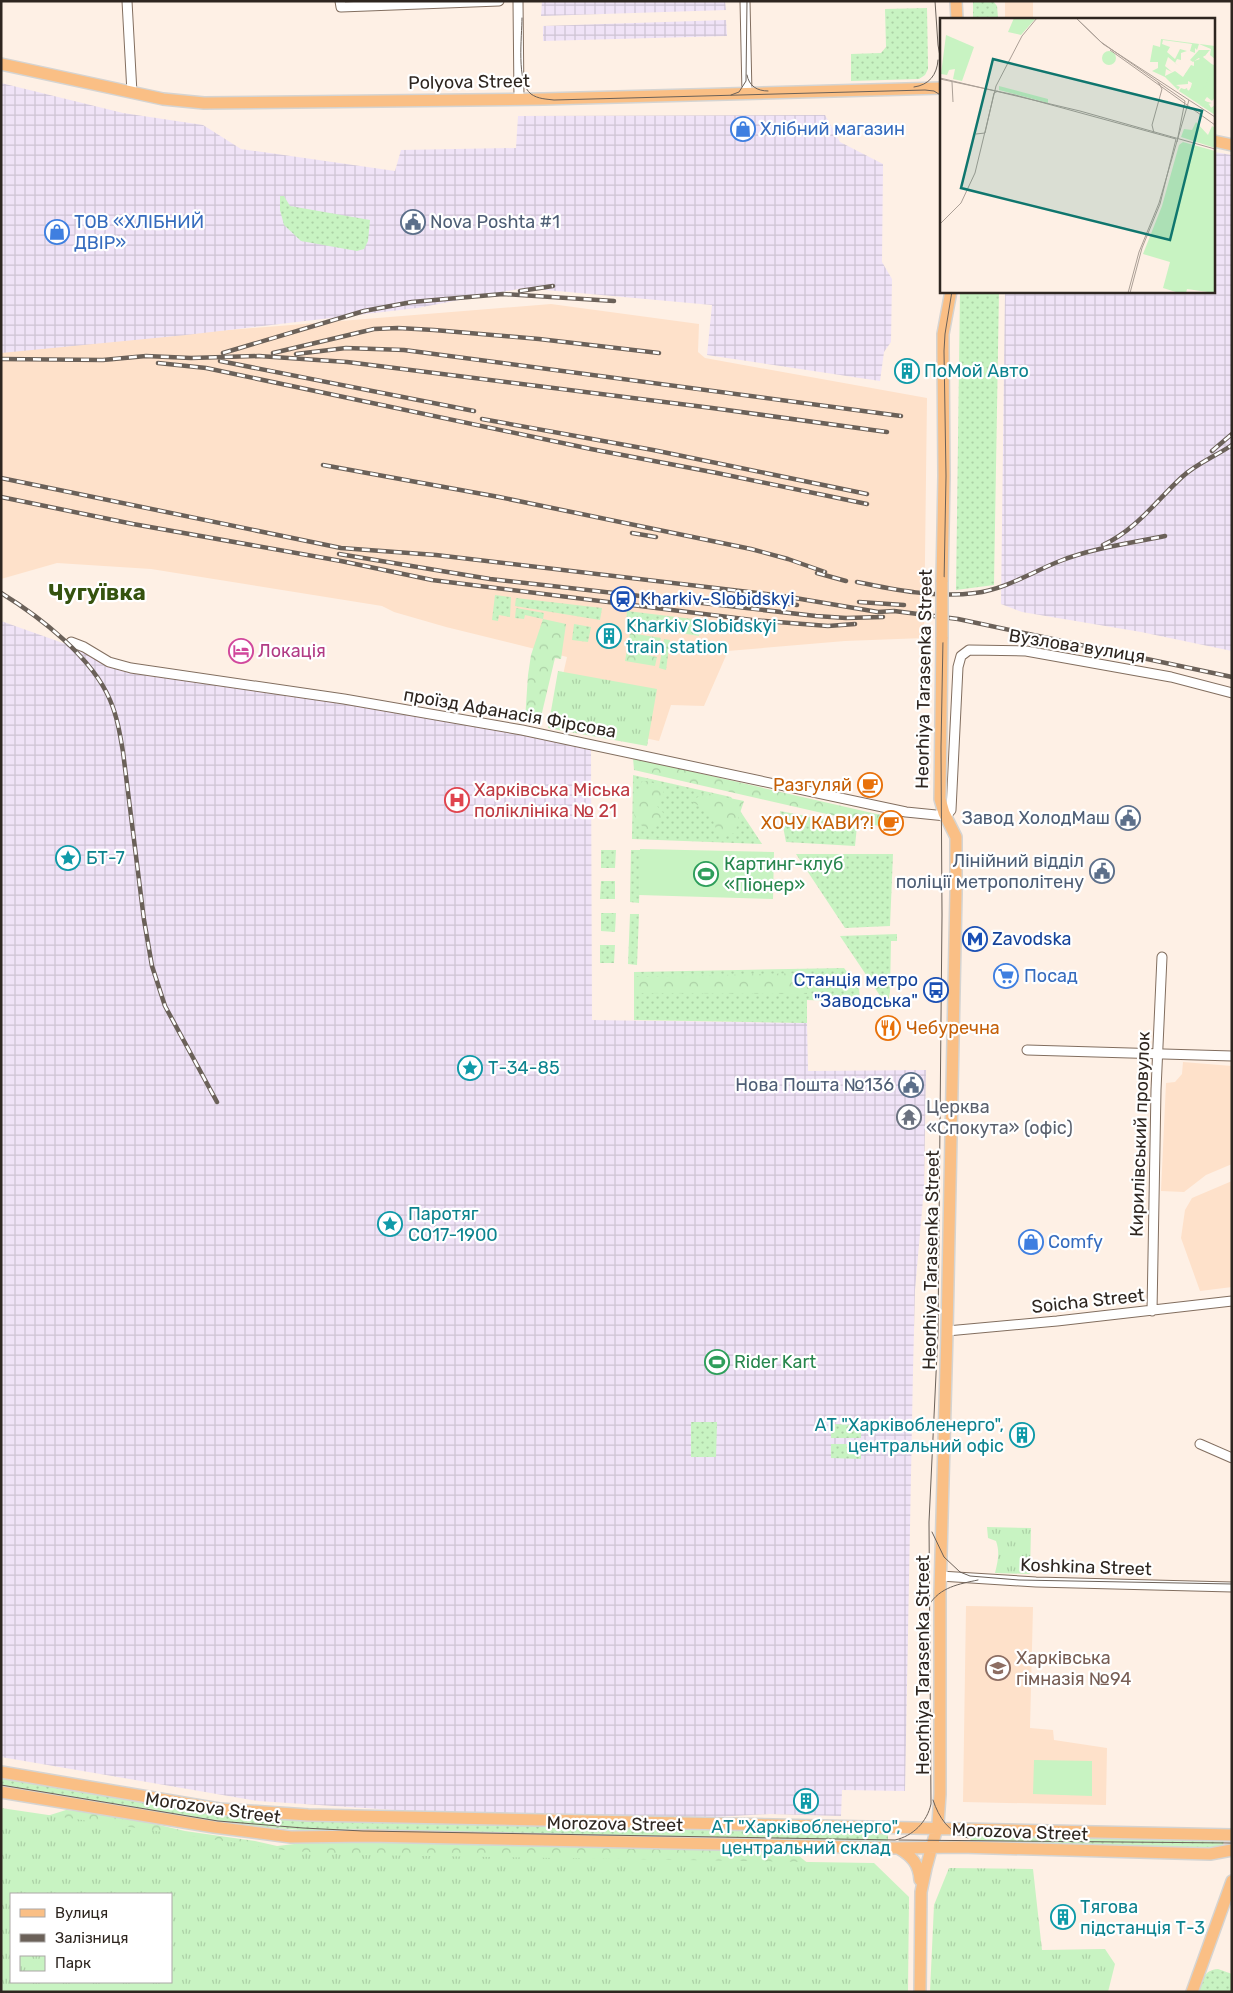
<svg xmlns="http://www.w3.org/2000/svg" width="1233" height="1993" font-family="Rubik,sans-serif">
<defs>
<pattern id="industrial-grid" width="8" height="8" patternUnits="userSpaceOnUse" patternTransform="scale(1.25)"><rect width="8" height="8" fill="#f0e3f7"/><path d="M0 4h8M4 0v8" fill="none" stroke="#cec3d3"/></pattern>
<pattern id="grass-dots" width="8" height="8" patternUnits="userSpaceOnUse" patternTransform="scale(1.25)"><rect width="8" height="8" fill="#c8f3c2"/><path d="M2 2h.1M6 6h.1" fill="none" stroke="#acd0a6" stroke-width="1.8" stroke-linecap="round"/></pattern>
<pattern id="forest-crowns" width="20" height="18" patternUnits="userSpaceOnUse" patternTransform="scale(1.25)"><rect width="20" height="18" fill="#c8f3c2"/><path d="M2 6a3 3 0 1 1 6 0M12 15a3 3 0 1 1 6 0" fill="none" stroke="#acd0a6"/></pattern>
<pattern id="park-tufts" width="24" height="20" patternUnits="userSpaceOnUse" patternTransform="scale(1.25)"><rect width="24" height="20" fill="#c8f3c2"/><path d="M3 7l-1-3M5 7V3M7 7l1-3M15 17l-1-3M17 17v-4M19 17l1-3" fill="none" stroke="#acd0a6"/></pattern>
</defs>
<rect width="100%" height="100%" fill="#fef0e5"/>
<!-- built -->
<path fill="#fee1ca" d="M1005 1H1033V17H1005Z
M551 304 699 324 698 352 705 358 927 398 924 638 845 641 728 651 704 706 671 705 659 741 553 719 567 657 446 627 394 612 382 606 151 569 57 563 1 579V351L192 333Z
M1183 1062 1232 1066V1164L1206 1175 1184 1192 1161 1191 1166 1083 1175 1082 1182 1074Z
M1232 1181V1287L1200 1291 1181 1238 1185 1210 1192 1198Z
M966 1606 1033 1607 1030 1728 1053 1730 1054 1740 1107 1748 1106 1805 963 1802Z"/>
<!-- industrial -->
<path fill="url(#industrial-grid)" d="M542 1H725L726 10 541 16Z
M726 20 727 36 543 41V26Z
M1 83 123 113 203 125 241 149 395 171 401 150 516 148 518 116 825 115 840 142 883 164 882 262 892 279 891 342 884 352 880 381 707 355 712 305 524 288 417 308 186 335 1 353Z
M1214 152 1232 155V651L1141 632 1022 612 1001 604 1005 291H1214Z
M1 621 136 669 416 711 591 750 592 1020 807 1023 808 1071 926 1070 924 1188 915 1290 913 1370 905 1791 842 1790 841 1816 770 1814 678 1819 471 1815 258 1801 1 1757Z"/>
<!-- grass -->
<path fill="url(#grass-dots)" d="M973 1H993L997 6 998 18 973 19Z
M927 8 928 69 925 75 919 79 851 81V54L881 53 886 47 885 9Z
M280 196H284L290 206 370 220 368 241 364 249 357 251 301 241 284 225 280 210Z
M960 291H999L994 585 956 590Z
M495 595 511 597 510 617 499 615 498 621 492 620Z
M516 598 602 608 600 620 515 606Z
M516 608 544 613 543 619 525 615 524 619 515 618Z
M627 611 701 620 699 636 626 624Z
M574 624 591 627 588 642 572 640Z
M664 639 670 640 666 670 659 668Z
M633 775 731 797 762 844 632 839Z
M780 811 857 826 855 846 786 842Z
M601 850H616L615 868H601Z
M631 850H641L639 903 630 902Z
M796 854H893L890 926 845 928Z
M601 881H615V899H600Z
M601 913H616L615 932 601 931Z
M630 914H639L637 965 628 964Z
M897 934V941H891L890 992 887 1006 840 936Z
M600 945H615L614 963H600Z
M844 968 859 987 860 1002 807 1000V1023L634 1020V972Z
M691 1422H717L716 1457H691Z
M831 1424 861 1425V1438H831Z
M831 1444H861V1459L831 1458Z
M1 1775 214 1812 888 1831V1844L326 1832 213 1823 1 1788Z
M971 1833 1224 1838 1223 1849 970 1845Z
M1218 1969 1232 1974V1992H1198C1202 1980 1204 1970 1218 1969Z"/>
<!-- forest -->
<path fill="url(#forest-crowns)" d="M543 619 566 624 561 659 555 658 540 721 525 720 528 675 531 655Z
M630 633 661 638 658 650 642 648 641 654 657 657 655 666 625 661Z
M633 758 881 815 879 826 634 770Z
M642 781H648L661 786 665 796 657 806 666 816 652 831C626 822 633 802 642 781Z
M705 793 744 801 737 822 736 832 723 838 717 831 710 813 691 801Z
M806 973 807 994 634 993 635 977Z
M66 1810 107 1813 185 1831 255 1841 277 1846 303 1843 445 1841 793 1851 810 1865 171 1894 28 1822Z"/>
<!-- park -->
<path fill="url(#park-tufts)" fill-rule="evenodd" d="M558 671 657 689 647 746 548 728Z
M987 1527 1031 1528 1030 1574 995 1573C998 1561 1000 1552 996 1541L988 1538Z
M1 1808 291 1851 359 1855 874 1863 909 1897 908 1992H1ZM11 1894H171V1982H11Z
M949 1868 1033 1869 1042 1950 1105 1949 1115 1964 1108 1992H930L934 1905Z"/>
<!-- garden -->
<path fill="#c8f3c2" d="M640 849 774 852 773 899 639 895Z
M1034 1760 1092 1761V1796L1033 1794Z"/>
<g fill="none" stroke-linecap="round" stroke-linejoin="round">
<defs>
<path id="minor" d="M127 1 132 93
M340 1 341 7 499 1
M518 1 519 99
M745 1 747 94
M71 642 84 647 109 662 131 668 344 699 522 730 906 812 946 816 951 810 958 667 961 656 969 650 1026 651 1171 677 1232 693
M1027 1050 1232 1056
M1152 1311 1156 1090 1162 957
M947 1331 1057 1321 1232 1301
M1200 1444 1232 1458
M940 1576 1036 1582 1232 1587"/>
<path id="major" d="M956 1 957 19
M1 64 163 99 204 103 544 99 942 88
M1214 141 1232 145
M942 582 944 476 943 351V334L951 291
M1 1772 219 1809 308 1815 1232 1835
M1 1792 214 1827 291 1837 370 1836 893 1848 960 1847 1210 1854 1232 1850
M898 1848C912 1856 919 1864 920 1880
M920 1992 921 1892 926 1868 938 1824 940 1794V1593L947 1331 956 894V837L944 813 940 799 942 637
M1192 1992 1232 1881"/>
</defs>
<!-- minor casing -->
<use href="#minor" stroke="#826e5f" stroke-width="11"/>
<!-- major casing -->
<use href="#major" stroke="#d5d4d2" stroke-width="14"/>
<!-- minor -->
<use href="#minor" stroke="#fff" stroke-width="9"/>
<!-- major -->
<use href="#major" stroke="#fabf85" stroke-width="11"/>
<!-- tram -->
<path stroke="#6b6159" stroke-width="1" d="M935 1 938 45 942 68
M522 18C522 36 516 83 531 94 538 99 546 99 554 100L925 90 934 91 942 96
M747 75C749 86 757 91 768 91
M914 87C929 85 937 75 938 60
M731 95 739 92 746 81 747 1
M932 1532 944 1557 960 1572 970 1576 1019 1580 1232 1584
M929 1605C940 1587 959 1584 978 1580
M1 1785 218 1821 303 1828 363 1831 895 1840C913 1836 927 1822 931 1804L929 1522 938 1332 942 915 941 747 946 476 944 351 945 334 952 291
M933 1800C939 1818 949 1833 968 1838
M899 1840 1232 1843"/>
<defs>
<path id="rail" d="M520 291 553 286
M223 353 364 311 412 302 503 294 614 301
M273 353 374 329 398 328 434 330 539 339 659 353
M296 354 346 348 404 350 901 416
M1 359 103 360 146 356 191 358 259 356 347 362 712 408 887 432
M220 361 474 411
M158 363 206 368 591 449 717 473 867 504
M482 419 653 450 867 494
M1212 451 1232 434
M323 465 499 497 751 549 788 559 825 572
M1 478 341 548 436 555 783 596 878 612 894 611 958 619 1232 677
M1 497 133 524 341 561 432 580 752 620 828 626 855 624
M632 533 656 537
M1103 545C1136 530 1157 500 1182 477 1196 464 1216 456 1232 445
M339 554 490 579 816 616 846 618 883 617
M817 573 846 581
M857 582C895 590 936 598 975 593 1006 589 1032 572 1060 561 1093 548 1131 543 1165 536
M1 593C40 617 92 657 110 700 117 716 120 734 123 752L144 920 152 966 165 1006 217 1102
M750 599 797 605
M859 602 904 605"/>
</defs>
<!-- rail casing -->
<use href="#rail" stroke="#6b6159" stroke-width="4.5"/>
<!-- rail -->
<use href="#rail" stroke="#fff" stroke-width="2.5" stroke-dasharray="8" stroke-linecap="butt"/>
<defs>
<path id="major-bridge" d="M942 637V582"/>
</defs>
<!-- major-bridge casing -->
<use href="#major-bridge" stroke="#d5d4d2" stroke-width="14" stroke-linecap="butt"/>
<!-- major-bridge -->
<use href="#major-bridge" stroke="#fabf85" stroke-width="11"/>
</g>
<!-- icons -->
<defs>
<symbol id="shop-ring" viewBox="-11 -11 22 22"><circle r="9.5" fill="#fff" stroke="#3f7fe0" stroke-width="1.5"/><path d="M-5-2.5h2.3a2.7 3.5 0 0 1 5.4 0H5L5.5 6h-11ZM-1.5-2.5h3a1.5 2.3 0 0 0-3 0Z" fill="#3f7fe0"/></symbol>
<symbol id="civic-ring" viewBox="-11 -11 22 22"><circle r="9.5" fill="#fff" stroke="#5c6f8a" stroke-width="1.5"/><path d="M-.6-6.5H3V-4.5H.6V-3L4-1V1h2V6H-6V1h2V-1L-.6-3ZM-1.2 2.5V6h2.4V2.5Z" fill="#5c6f8a"/></symbol>
<symbol id="building-ring" viewBox="-11 -11 22 22"><circle r="9.5" fill="#fff" stroke="#0f9aa8" stroke-width="1.5"/><path d="M-4-6H4V6H1V3H-1V6H-4ZM-2.5-4.3h1.7v1.8h-1.7ZM.8-4.3h1.7v1.8H.8ZM-2.5-1h1.7V.8h-1.7ZM.8-1h1.7V.8H.8Z" fill="#0f9aa8"/></symbol>
<symbol id="station-ring" viewBox="-11 -11 22 22"><circle r="9.5" fill="#fff" stroke="#1a4fb4" stroke-width="1.5"/><path d="M-3-6H3Q5-6 5-4V2Q5 4 3 4L4.5 6H3L1.5 4h-3L-3 6H-4.5L-3 4Q-5 4-5 2V-4Q-5-6-3-6ZM-3.5-4v3h7v-3ZM-3.5 1v1.5H-2V1ZM2 1v1.5H3.5V1Z" fill="#1a4fb4"/></symbol>
<symbol id="hotel-ring" viewBox="-11 -11 22 22"><circle r="9.5" fill="#fff" stroke="#d1479c" stroke-width="1.5"/><path d="M-6-4.5h1.5V1H6V5H4.5V3h-9V5H-6ZM-4 0a1.8 1.8 0 1 1 3.6 0ZM.5 0V-2.5h3Q6-2.5 6 0Z" fill="#d1479c"/></symbol>
<symbol id="cafe-ring" viewBox="-11 -11 22 22"><circle r="9.5" fill="#fff" stroke="#e8710a" stroke-width="1.5"/><path d="M-5.5-4.5H6V0H3Q3 3.5 0 3.5H-2.5Q-5.5 3.5-5.5 0ZM3-3.2v2h1.7v-2ZM-6 4.5H4V6H-6Z" fill="#e8710a"/></symbol>
<symbol id="hospital-ring" viewBox="-11 -11 22 22"><circle r="9.5" fill="#fff" stroke="#e0444e" stroke-width="1.5"/><path d="M-5-5h3v3.5h4V-5h3V5h-3V1.5h-4V5h-3Z" fill="#e0444e"/></symbol>
<symbol id="sight-ring" viewBox="-11 -11 22 22"><circle r="9.5" fill="#fff" stroke="#0f9aa8" stroke-width="1.5"/><path d="M0-6L1.8-2.2L6-1.7L2.9 1.2L3.7 5.4L0 3.3L-3.7 5.4L-2.9 1.2L-6-1.7L-1.8-2.2Z" fill="#0f9aa8"/></symbol>
<symbol id="stadium-ring" viewBox="-11 -11 22 22"><circle r="9.5" fill="#fff" stroke="#2e9e5b" stroke-width="1.5"/><path d="M0-5a6.5 5 0 1 0 0 10a6.5 5 0 1 0 0-10ZM-3.5-1.8h7v3.6h-7Z" fill="#2e9e5b"/></symbol>
<symbol id="metro-ring" viewBox="-11 -11 22 22"><circle r="9.5" fill="#fff" stroke="#1a4fb4" stroke-width="1.5"/><path d="M-5.5 5V-5H-3L0 0L3-5H5.5V5H3V-.5L0 4L-3-.5V5Z" fill="#1a4fb4"/></symbol>
<symbol id="supermarket-ring" viewBox="-11 -11 22 22"><circle r="9.5" fill="#fff" stroke="#3f7fe0" stroke-width="1.5"/><path d="M-6-5.5h2.5l.6 2H6L4.5 2H-2.5L-4.4-4H-6ZM-1.5 3.2a1.3 1.3 0 1 0 .1 0ZM3 3.2a1.3 1.3 0 1 0 .1 0Z" fill="#3f7fe0"/></symbol>
<symbol id="bus-ring" viewBox="-11 -11 22 22"><circle r="9.5" fill="#fff" stroke="#1a4fb4" stroke-width="1.5"/><path d="M-5-6H5V4H4V6H2V4H-2V6H-4V4H-5ZM-3.5-4V0h7V-4ZM-3.5 1.2v1.5H-2V1.2ZM2 1.2v1.5H3.5V1.2Z" fill="#1a4fb4"/></symbol>
<symbol id="restaurant-ring" viewBox="-11 -11 22 22"><circle r="9.5" fill="#fff" stroke="#e8710a" stroke-width="1.5"/><path d="M-5-6h1v4h1v-4h1v4h1v-4h1v5L-1.5 .5V6h-2V.5L-5-1ZM5-6V6H3V1.5H1.5Q1.5-4 5-6Z" fill="#e8710a"/></symbol>
<symbol id="temple-ring" viewBox="-11 -11 22 22"><circle r="9.5" fill="#fff" stroke="#6b7280" stroke-width="1.5"/><path d="M0-6L5-2H3V0L6.5 2.5H4V6H1.5V3h-3V6H-4V2.5H-6.5L-3 0V-2H-5Z" fill="#6b7280"/></symbol>
<symbol id="school-ring" viewBox="-11 -11 22 22"><circle r="9.5" fill="#fff" stroke="#8d6e63" stroke-width="1.5"/><path d="M0-5L7-2L0 1L-7-2ZM-4 1L0 2.5L4 1V4Q0 6-4 4Z" fill="#8d6e63"/></symbol>
</defs>
<g fill-rule="evenodd">
<use href="#shop-ring" x="729" y="115" width="28" height="28"/>
<use href="#civic-ring" x="399" y="208" width="28" height="28"/>
<use href="#shop-ring" x="43" y="218" width="28" height="28"/>
<use href="#building-ring" x="893" y="357" width="28" height="28"/>
<use href="#station-ring" x="609" y="585" width="28" height="28"/>
<use href="#building-ring" x="595" y="622" width="28" height="28"/>
<use href="#hotel-ring" x="227" y="637" width="28" height="28"/>
<use href="#cafe-ring" x="856" y="771" width="28" height="28"/>
<use href="#hospital-ring" x="443" y="786" width="28" height="28"/>
<use href="#civic-ring" x="1114" y="804" width="28" height="28"/>
<use href="#cafe-ring" x="877" y="809" width="28" height="28"/>
<use href="#sight-ring" x="54" y="844" width="28" height="28"/>
<use href="#civic-ring" x="1088" y="857" width="28" height="28"/>
<use href="#stadium-ring" x="692" y="860" width="28" height="28"/>
<use href="#metro-ring" x="961" y="925" width="28" height="28"/>
<use href="#supermarket-ring" x="992" y="962" width="28" height="28"/>
<use href="#bus-ring" x="922" y="976" width="28" height="28"/>
<use href="#restaurant-ring" x="874" y="1014" width="28" height="28"/>
<use href="#sight-ring" x="456" y="1054" width="28" height="28"/>
<use href="#civic-ring" x="897" y="1071" width="28" height="28"/>
<use href="#temple-ring" x="895" y="1103" width="28" height="28"/>
<use href="#sight-ring" x="376" y="1210" width="28" height="28"/>
<use href="#shop-ring" x="1017" y="1228" width="28" height="28"/>
<use href="#stadium-ring" x="703" y="1348" width="28" height="28"/>
<use href="#building-ring" x="1008" y="1421" width="28" height="28"/>
<use href="#school-ring" x="984" y="1654" width="28" height="28"/>
<use href="#building-ring" x="792" y="1787" width="28" height="28"/>
<use href="#building-ring" x="1049" y="1903" width="28" height="28"/>
</g>
<g text-anchor="middle" stroke-width="4.5" stroke-linejoin="round" paint-order="stroke">
<!-- street labels -->
<g font-size="18" fill="#2e2620" stroke="#fff">
<text transform="translate(469 82) rotate(-1)" y="6">Polyova Street</text>
<text transform="translate(1077 646) rotate(9)" y="6">Вузлова вулиця</text>
<text transform="translate(924 679) rotate(-89)" y="6">Heorhiya Tarasenka Street</text>
<text transform="translate(510 713) rotate(10)" y="6">проїзд Афанасія Фірсова</text>
<text transform="translate(1140 1134) rotate(-88)" y="6">Кирилівський провулок</text>
<text transform="translate(931 1260) rotate(-89)" y="6">Heorhiya Tarasenka Street</text>
<text transform="translate(1088 1301) rotate(-6)" y="6">Soicha Street</text>
<text transform="translate(1086 1567) rotate(2)" y="6">Koshkina Street</text>
<text transform="translate(923 1665) rotate(-90)" y="6">Heorhiya Tarasenka Street</text>
<text transform="translate(213 1808) rotate(8)" y="6">Morozova Street</text>
<text transform="translate(615 1824) rotate(1)" y="6">Morozova Street</text>
<text transform="translate(1020 1832) rotate(2)" y="6">Morozova Street</text>
</g>
<!-- shop labels -->
<g font-size="18" fill="#366cbe" stroke="#fff" text-anchor="start">
<text x="760" y="135">Хлібний магазин</text>
<text x="74" y="228">ТОВ «ХЛІБНИЙ<tspan x="74" dy="21">ДВІР»</tspan></text>
<text x="1024" y="982">Посад</text>
<text x="1048" y="1248">Comfy</text>
</g>
<!-- service labels -->
<g font-size="18" fill="#4e5e75" stroke="#fff" text-anchor="end">
<text x="430" y="228" text-anchor="start">Nova Poshta #1</text>
<text x="1110" y="824">Завод ХолодМаш</text>
<text x="1084" y="867">Лінійний відділ<tspan x="1084" dy="21">поліції метрополітену</tspan></text>
<text x="894" y="1091">Нова Пошта №136</text>
</g>
<!-- culture labels -->
<g font-size="18" fill="#0d838f" stroke="#fff" text-anchor="start">
<text x="924" y="377">ПоМой Авто</text>
<text x="626" y="632">Kharkiv Slobidskyi<tspan x="626" dy="21">train station</tspan></text>
<text x="86" y="864">БТ-7</text>
<text x="488" y="1074">Т-34-85</text>
<text x="408" y="1220">Паротяг<tspan x="408" dy="21">СО17-1900</tspan></text>
<text x="1004" y="1431" text-anchor="end">АТ "Харківобленерго",<tspan x="1004" dy="21">центральний офіс</tspan></text>
<text x="806" y="1833" text-anchor="middle">АТ "Харківобленерго",<tspan x="806" dy="21">центральний склад</tspan></text>
<text x="1080" y="1913">Тягова<tspan x="1080" dy="21">підстанція Т-3</tspan></text>
</g>
<!-- transit labels -->
<g font-size="18" fill="#164399" stroke="#fff" text-anchor="start">
<text x="640" y="605">Kharkіv-Slobidskyi</text>
<text x="992" y="945">Zavodska</text>
<text x="918" y="986" text-anchor="end">Станція метро<tspan x="918" dy="21">"Заводська"</tspan></text>
</g>
<!-- hotel labels -->
<g font-size="18" fill="#b23c85" stroke="#fff" text-anchor="start">
<text x="258" y="657">Локація</text>
</g>
<!-- food labels -->
<g font-size="18" fill="#c56008" stroke="#fff" text-anchor="end">
<text x="852" y="791">Разгуляй</text>
<text x="874" y="829">ХОЧУ КАВИ?!</text>
<text x="906" y="1034" text-anchor="start">Чебуречна</text>
</g>
<!-- health labels -->
<g font-size="18" fill="#be3a42" stroke="#fff" text-anchor="start">
<text x="474" y="796">Харківська Міська<tspan x="474" dy="21">поліклініка № 21</tspan></text>
</g>
<!-- leisure labels -->
<g font-size="18" fill="#27864d" stroke="#fff" text-anchor="start">
<text x="724" y="870">Картинг-клуб<tspan x="724" dy="21">«Піонер»</tspan></text>
<text x="734" y="1368">Rider Kart</text>
</g>
<!-- worship labels -->
<g font-size="18" fill="#5b616d" stroke="#fff" text-anchor="start">
<text x="926" y="1113">Церква<tspan x="926" dy="21">«Спокута» (офіс)</tspan></text>
</g>
<!-- education labels -->
<g font-size="18" fill="#785e54" stroke="#fff" text-anchor="start">
<text x="1016" y="1664">Харківська<tspan x="1016" dy="21">гімназія №94</tspan></text>
</g>
<!-- district labels -->
<g font-size="22" font-weight="bold" fill="#35530f" stroke="#fff">
<text x="97" y="600">Чугуївка</text>
</g>
</g>
<!-- overview -->
<g transform="translate(940 18)">
<rect width="275" height="275" fill="#fef0e5"/>
<path d="M221 21 275 28V41L270 37 271 31 259 26 257 32 255 30V35L250 33 252 26 223 22 222 26 230 29 227 34 235 41 240 31 247 33 241 35V42L237 41 235 45 239 48 228 39 225 48 232 54 226 51 225 58 235 53 243 59 251 47 254 48V43L260 41 257 38 259 32H270L263 39 264 44 274 47 275 44V79L272 83 267 79 264 83 272 85 268 86 271 90 275 87V97L239 73 241 70 250 73 252 65 248 63V66L236 67 240 69 238 72 225 59 212 53 218 50V44H210L213 27 220 29ZM59 68 108 81V85L59 72Z" fill="#c8f3c2"/>
<path d="M259 32 268 34 265 38 258 35 274 48 261 76 275 51V77L265 76 263 81 268 85 263 88 269 86 271 90 275 88V95L260 87 259 81 255 83 241 73 247 70 248 74 253 66 245 56 254 48V44L258 45 256 49H259L260 39 253 44 250 42Z" fill="#c8f3c2"/>
<path d="M74 0H96L81 17 68 14ZM6 17 34 29 22 63 13 61 15 51 9 52 7 57 1 56ZM162 40a7 7 0 1 1 14 0a7 7 0 1 1-14 0ZM256 104 268 117 272 108 275 110V130L241 119 244 111 252 112ZM243 124 275 133V275L247 271 246 275H239L223 270 230 244 203 236 222 188 239 127Z" fill="#c8f3c2"/>
<path fill="none" stroke="#ab9f96" stroke-width="1" d="M136 0 163 26 275 99M136 0 161 24 245 83 237 124M170 32 275 107M0 60 140 93 275 131M0 61 75 77 236 121 220 186 202 230 190 275M12 64 13 84M214 115 212 107 222 71 218 64M36 116 45 115 54 75 58 73M0 206 21 185 35 155 56 68 82 18 97 0M188 275 199 234 219 185 249 82"/>
<path fill="#0f766e" fill-opacity="0.15" stroke="#0f766e" stroke-width="2.5" d="M53 41 262 93 230 222 21 170Z"/>
<rect width="275" height="275" fill="none" stroke="#2e2620" stroke-width="2.5"/>
</g>
<!-- border -->
<rect width="1233" height="1993" fill="none" stroke="#2e2620" stroke-width="5"/>
<!-- legend -->
<rect x="10" y="1893" width="162" height="90" fill="#ffffff" stroke="#aba8a6"/>
<rect x="20" y="1909" width="25" height="8" fill="#fabf85" stroke="#aba8a6"/>
<text x="55" y="1918" font-size="15" fill="#2e2620">Вулиця</text>
<rect x="20" y="1934" width="25" height="8" fill="#6b6159" stroke="#aba8a6"/>
<text x="55" y="1943" font-size="15" fill="#2e2620">Залізниця</text>
<rect x="20" y="1956" width="25" height="15" fill="url(#park-tufts)" stroke="#aba8a6"/>
<text x="55" y="1968" font-size="15" fill="#2e2620">Парк</text>
</svg>
